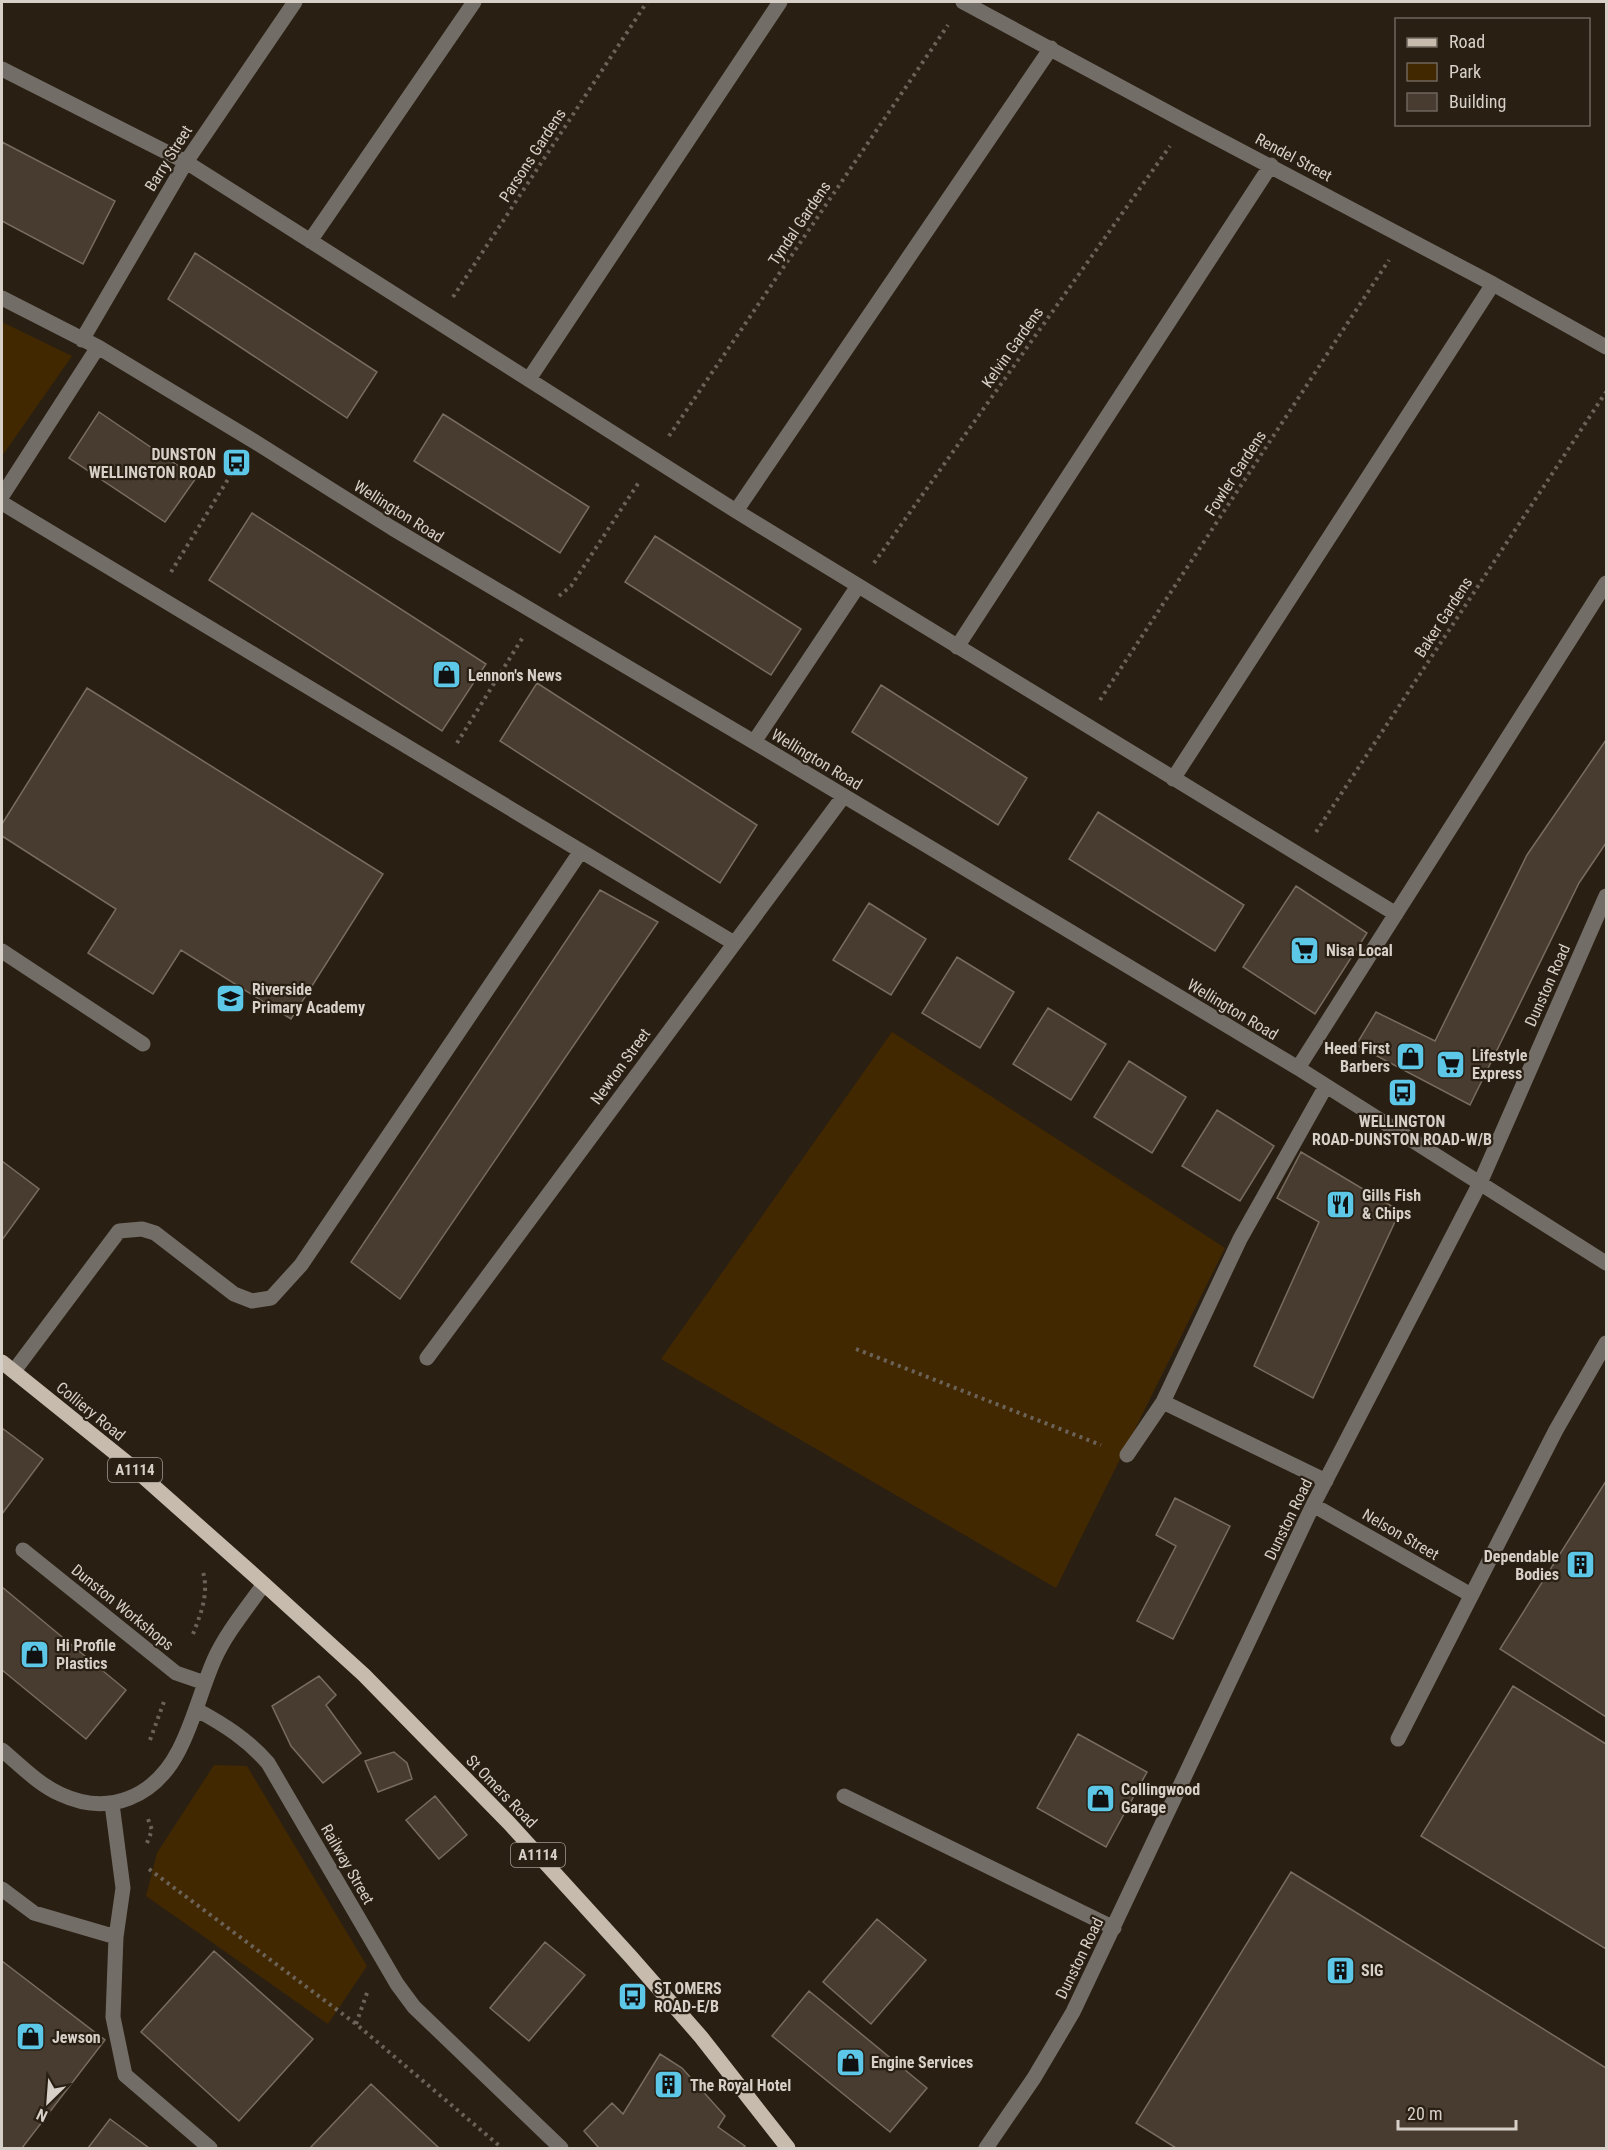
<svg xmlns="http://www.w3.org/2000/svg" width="1608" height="2150" font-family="'Roboto Condensed',sans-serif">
<rect width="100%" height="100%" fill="#291f13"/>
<!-- green -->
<path fill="#422801" d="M2 322 72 356 2 456Z
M892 1032 1225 1248 1056 1588 661 1359Z
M214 1765 247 1766 367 1966 328 2024 146 1896 157 1853Z"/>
<!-- building -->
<path fill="#483c30" stroke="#786c5e" stroke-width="1.5" d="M2 142 115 201 83 264 2 221Z
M195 253 377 372 347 418 168 299Z
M99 412 196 478 165 522 69 458Z
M443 414 589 507 560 553 414 461Z
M252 513 486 664 442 731 209 580Z
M655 536 801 629 771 675 625 582Z
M537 683 757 825 720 883 500 741Z
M881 685 1027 778 998 825 852 732Z
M87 688 383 874 291 1019 181 950 153 994 88 953 116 909 2 836V824Z
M1606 740V843L1579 883 1470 1105 1356 1045 1376 1012 1435 1041 1527 855Z
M1098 812 1244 905 1215 951 1069 859Z
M1296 886 1367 933 1315 1014 1243 967Z
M600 890 658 922 400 1299 351 1262Z
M869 903 926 939 891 995 833 960Z
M957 957 1014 992 980 1048 922 1013Z
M1048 1008 1106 1044 1071 1100 1013 1064Z
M1129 1061 1186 1097 1152 1153 1094 1117Z
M1217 1110 1274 1146 1240 1201 1182 1166Z
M1301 1152 1400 1211 1313 1398 1254 1366 1319 1222 1277 1198Z
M2 1161 39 1189 2 1240Z
M2 1428 43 1459 2 1514Z
M1606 1481V1717L1500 1649Z
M1175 1498 1230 1526 1173 1639 1137 1621 1176 1546 1156 1535Z
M2 1587 126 1690 86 1739 2 1670Z
M319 1676 336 1695 326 1705 361 1753 323 1783 291 1746 272 1706Z
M1513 1686 1606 1744V1949L1421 1836Z
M1078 1734 1147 1772 1106 1847 1037 1808Z
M394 1752 407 1763 412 1779 378 1792 365 1761Z
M435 1796 467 1835 439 1859 406 1820Z
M1291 1872 1606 2068V2148H1176L1136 2123Z
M877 1919 926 1960 871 2024 823 1982Z
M545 1942 585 1975 529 2041 490 2008Z
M214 1951 313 2039 239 2121 141 2032Z
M2 1961 105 2040 22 2148H2Z
M809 1991 927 2088 890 2132 772 2036Z
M660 2054 682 2068 725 2116 718 2127 745 2146 743 2148H599L584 2131 612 2103 623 2114Z
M371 2084 439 2148H310Z
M110 2119 149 2148H88Z"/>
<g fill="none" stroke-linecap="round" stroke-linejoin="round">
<!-- path -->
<path stroke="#6c6358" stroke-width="4" stroke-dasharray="3 4.5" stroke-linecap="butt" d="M453 297 647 2
M669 436 948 25
M874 563 1170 146
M171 572 238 463
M559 596 571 586 639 482
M1100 700 1389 260
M457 743 523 637
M1316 832 1606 392
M856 1349 1101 1445
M193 1634C201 1613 210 1592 202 1569
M150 1740 165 1699
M147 1843 152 1830 148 1819
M149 1869 356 2024 502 2148
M356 2024 368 1990"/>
<!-- minor -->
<path stroke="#736d67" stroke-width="15" d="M963 2 1186 122 1493 284 1606 347
M2 69 186 162 736 511 1396 914
M310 241 474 2
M2 298 98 347 252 440 392 528 754 742 1298 1068 1606 1263
M82 340 186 162 295 2
M529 379 780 2
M2 496 98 347
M2 503 734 943
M736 511 1051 48
M957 647 1271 165
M754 742 858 586
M1173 779 1493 284
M2 951 143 1044
M1298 1068 1606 583
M427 1358 843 797
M14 1371 119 1231 142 1229 155 1233 234 1294 252 1301 271 1298 301 1265 581 851
M1163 1402 1326 1481
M1127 1455 1163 1402 1240 1239 1326 1086
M1313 1505 1471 1595
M23 1550 176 1673 205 1683
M197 1710C225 1725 248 1740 268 1763L397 1984 414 2007 561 2148
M1398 1739 1556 1430 1606 1343
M2 1750C20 1765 38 1784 60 1794 109 1817 155 1797 179 1750 194 1721 201 1690 214 1660 226 1633 247 1608 264 1584
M844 1796 1114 1928
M112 1804 123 1888 116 1937 113 2017 125 2075 210 2148
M2 1889 34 1913 116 1937
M986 2148 1034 2078 1073 2012 1313 1505 1480 1183 1606 896"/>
<!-- major -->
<path stroke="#c7bbae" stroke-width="15" d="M2 1362 130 1465 264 1584 364 1675 509 1823 631 1957 701 2037 788 2148"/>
</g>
<!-- icons -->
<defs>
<symbol id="bus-square" viewBox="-11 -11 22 22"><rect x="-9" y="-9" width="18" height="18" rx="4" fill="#5cc7e7" stroke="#291f13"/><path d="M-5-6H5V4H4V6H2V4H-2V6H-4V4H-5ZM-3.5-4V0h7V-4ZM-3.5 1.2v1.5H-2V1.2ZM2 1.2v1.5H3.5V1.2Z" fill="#111"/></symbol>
<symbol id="shop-square" viewBox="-11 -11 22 22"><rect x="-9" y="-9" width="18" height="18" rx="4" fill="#5cc7e7" stroke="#291f13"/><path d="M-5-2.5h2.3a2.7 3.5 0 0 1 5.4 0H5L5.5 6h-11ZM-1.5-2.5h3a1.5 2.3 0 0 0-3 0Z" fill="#111"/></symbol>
<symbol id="supermarket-square" viewBox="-11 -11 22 22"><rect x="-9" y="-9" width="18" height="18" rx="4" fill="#5cc7e7" stroke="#291f13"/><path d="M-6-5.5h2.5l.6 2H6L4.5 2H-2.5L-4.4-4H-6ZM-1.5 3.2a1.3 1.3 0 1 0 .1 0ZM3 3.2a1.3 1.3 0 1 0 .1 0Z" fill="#111"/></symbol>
<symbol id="school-square" viewBox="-11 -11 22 22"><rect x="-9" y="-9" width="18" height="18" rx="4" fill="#5cc7e7" stroke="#291f13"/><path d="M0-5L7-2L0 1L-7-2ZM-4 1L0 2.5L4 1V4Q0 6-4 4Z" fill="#111"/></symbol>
<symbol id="restaurant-square" viewBox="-11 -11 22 22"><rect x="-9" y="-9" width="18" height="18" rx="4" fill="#5cc7e7" stroke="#291f13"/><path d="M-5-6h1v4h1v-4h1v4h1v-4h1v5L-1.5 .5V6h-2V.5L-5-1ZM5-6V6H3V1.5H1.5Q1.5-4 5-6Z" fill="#111"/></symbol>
<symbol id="building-square" viewBox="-11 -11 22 22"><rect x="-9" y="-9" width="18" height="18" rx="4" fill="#5cc7e7" stroke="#291f13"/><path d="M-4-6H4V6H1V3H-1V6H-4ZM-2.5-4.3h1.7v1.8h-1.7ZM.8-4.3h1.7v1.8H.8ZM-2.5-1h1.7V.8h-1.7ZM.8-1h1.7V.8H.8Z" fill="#111"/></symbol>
</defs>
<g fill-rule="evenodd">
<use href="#bus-square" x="220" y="446" width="33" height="33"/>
<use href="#shop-square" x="430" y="658" width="33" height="33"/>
<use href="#supermarket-square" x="1288" y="934" width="33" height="33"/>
<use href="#school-square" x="214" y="982" width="33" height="33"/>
<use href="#shop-square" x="1394" y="1040" width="33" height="33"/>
<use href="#supermarket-square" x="1434" y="1048" width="33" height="33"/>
<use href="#bus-square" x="1386" y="1076" width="33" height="33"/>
<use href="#restaurant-square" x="1324" y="1188" width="33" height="33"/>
<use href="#building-square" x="1564" y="1548" width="33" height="33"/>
<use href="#shop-square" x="18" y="1638" width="33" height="33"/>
<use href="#shop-square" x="1084" y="1782" width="33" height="33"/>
<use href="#building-square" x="1324" y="1954" width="33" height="33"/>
<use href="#bus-square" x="616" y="1980" width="33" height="33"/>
<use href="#shop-square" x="14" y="2020" width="33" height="33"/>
<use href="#shop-square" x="834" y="2046" width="33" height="33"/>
<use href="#building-square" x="652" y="2068" width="33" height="33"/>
</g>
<g text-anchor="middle" stroke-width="4.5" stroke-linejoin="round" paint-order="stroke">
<!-- shield labels -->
<g fill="#291f13" stroke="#a39b92" stroke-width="1.5">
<rect x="108" y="1458" width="54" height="24" rx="4.5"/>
<rect x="511" y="1843" width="54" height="24" rx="4.5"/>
</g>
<g font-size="15" font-weight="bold" fill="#d7d0c8">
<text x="135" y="1475">A1114</text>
<text x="538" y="1860">A1114</text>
</g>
<!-- street labels -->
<g font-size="16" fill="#d7d0c8" stroke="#291f13">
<text transform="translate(532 155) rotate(-57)" y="6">Parsons Gardens</text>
<text transform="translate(1294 157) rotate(28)" y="6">Rendel Street</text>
<text transform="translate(168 158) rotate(-58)" y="6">Barry Street</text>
<text transform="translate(799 223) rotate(-56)" y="6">Tyndal Gardens</text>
<text transform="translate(1012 347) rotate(-55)" y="6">Kelvin Gardens</text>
<text transform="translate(1235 473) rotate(-57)" y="6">Fowler Gardens</text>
<text transform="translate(399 511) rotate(32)" y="6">Wellington Road</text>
<text transform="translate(1443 617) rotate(-57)" y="6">Baker Gardens</text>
<text transform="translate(817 759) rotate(31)" y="6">Wellington Road</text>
<text transform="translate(1547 985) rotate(-66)" y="6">Dunston Road</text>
<text transform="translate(1233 1009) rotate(31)" y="6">Wellington Road</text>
<text transform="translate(620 1066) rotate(-54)" y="6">Newton Street</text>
<text transform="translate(91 1411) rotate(39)" y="6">Colliery Road</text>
<text transform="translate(1288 1519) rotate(-64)" y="6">Dunston Road</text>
<text transform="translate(1401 1534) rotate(30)" y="6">Nelson Street</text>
<text transform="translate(123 1607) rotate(39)" y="6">Dunston Workshops</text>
<text transform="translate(502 1791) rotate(46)" y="6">St Omers Road</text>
<text transform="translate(348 1864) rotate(60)" y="6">Railway Street</text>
<text transform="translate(1079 1958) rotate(-64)" y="6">Dunston Road</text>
</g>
<!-- poi labels -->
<g font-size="16" font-weight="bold" fill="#d7d0c8" stroke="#291f13" text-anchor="start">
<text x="216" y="460" text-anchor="end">DUNSTON<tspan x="216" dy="18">WELLINGTON ROAD</tspan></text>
<text x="468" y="681">Lennon's News</text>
<text x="1326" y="956">Nisa Local</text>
<text x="252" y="995">Riverside<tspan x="252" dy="18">Primary Academy</tspan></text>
<text x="1390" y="1054" text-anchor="end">Heed First<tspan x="1390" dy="18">Barbers</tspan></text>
<text x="1472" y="1061">Lifestyle<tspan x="1472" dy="18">Express</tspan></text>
<text x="1402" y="1127" text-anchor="middle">WELLINGTON<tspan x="1402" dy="18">ROAD-DUNSTON ROAD-W/B</tspan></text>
<text x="1362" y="1201">Gills Fish<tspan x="1362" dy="18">&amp; Chips</tspan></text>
<text x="1559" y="1562" text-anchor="end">Dependable<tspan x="1559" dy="18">Bodies</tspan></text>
<text x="56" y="1651">Hi Profile<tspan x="56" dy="18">Plastics</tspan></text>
<text x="1121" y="1795">Collingwood<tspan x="1121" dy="18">Garage</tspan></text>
<text x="1361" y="1976">SIG</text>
<text x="654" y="1994">ST OMERS<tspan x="654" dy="18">ROAD-E/B</tspan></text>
<text x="52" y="2043">Jewson</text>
<text x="871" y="2068">Engine Services</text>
<text x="690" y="2091">The Royal Hotel</text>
</g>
</g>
<!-- border -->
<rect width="1608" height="2150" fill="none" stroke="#d7d0c8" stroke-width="6"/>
<!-- legend -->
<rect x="1395" y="18" width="195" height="108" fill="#291f13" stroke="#6f665b" stroke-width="1.5"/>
<rect x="1407" y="38" width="30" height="9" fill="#c7bbae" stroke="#6f665b" stroke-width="1.5"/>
<text x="1449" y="48" font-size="18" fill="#d7d0c8">Road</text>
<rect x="1407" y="63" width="30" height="18" fill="#422801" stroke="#6f665b" stroke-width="1.5"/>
<text x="1449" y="78" font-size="18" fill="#d7d0c8">Park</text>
<rect x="1407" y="93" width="30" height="18" fill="#483c30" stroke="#6f665b" stroke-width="1.5"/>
<text x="1449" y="108" font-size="18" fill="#d7d0c8">Building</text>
<!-- north arrow -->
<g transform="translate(48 2102) rotate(205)" stroke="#291f13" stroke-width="4.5" paint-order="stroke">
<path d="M0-4.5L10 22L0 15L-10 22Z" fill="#d7d0c8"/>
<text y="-9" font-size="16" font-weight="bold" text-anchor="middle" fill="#d7d0c8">N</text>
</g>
<!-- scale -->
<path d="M1398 2120v9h118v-9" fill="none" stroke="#d7d0c8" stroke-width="3"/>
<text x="1407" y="2120" font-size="18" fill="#d7d0c8" stroke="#291f13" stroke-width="4.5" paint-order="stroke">20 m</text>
</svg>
